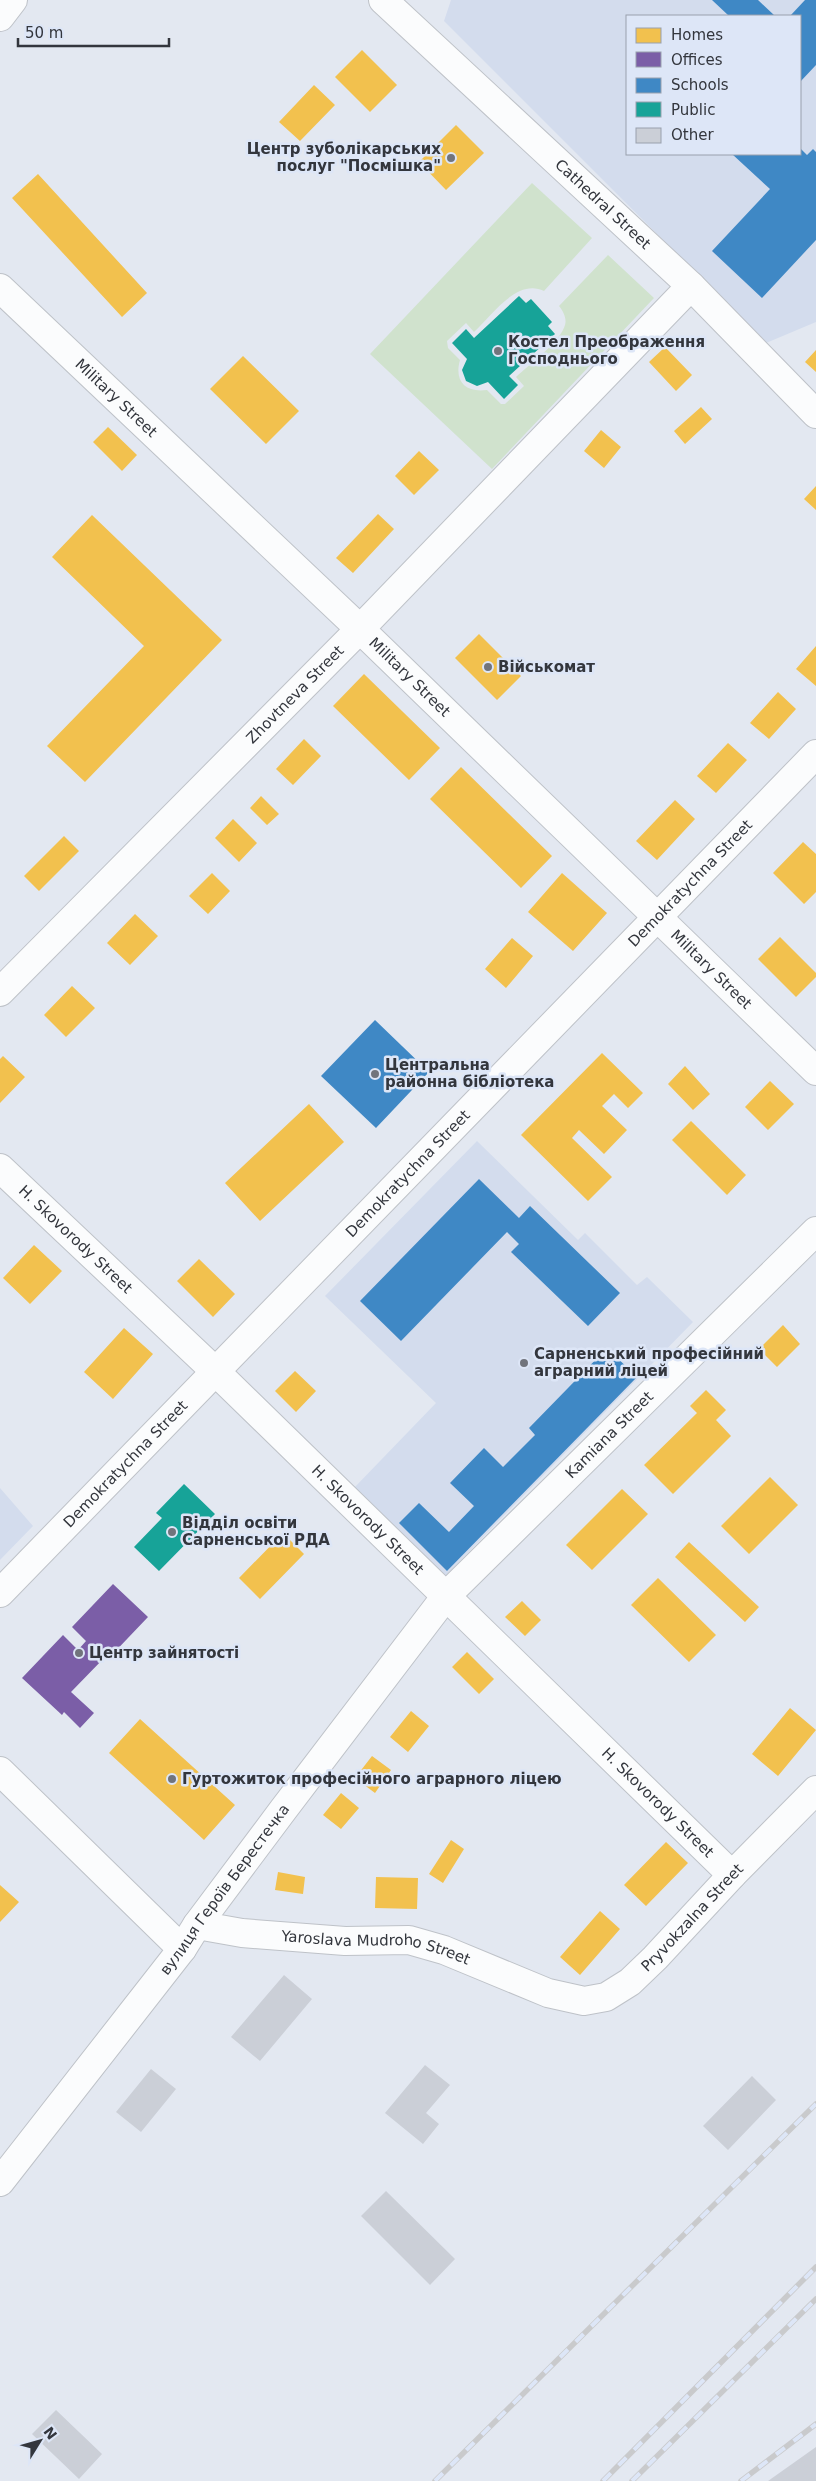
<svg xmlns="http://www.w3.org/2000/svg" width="816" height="2481" font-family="'DejaVu Sans',sans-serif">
<rect width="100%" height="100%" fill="#e3e8f1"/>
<!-- built -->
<path fill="#d3dced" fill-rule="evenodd" d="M451 0H816V322L766 343 444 21ZM627 16H800V154H627Z
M477 1141 578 1240 585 1233 637 1285 647 1277 693 1322 444 1577 353 1489 436 1403 325 1296Z
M0 1488 33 1526 0 1560Z"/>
<!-- green -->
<path fill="#d0e2cd" d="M532 183 592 238 544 291C517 278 492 315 474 332L466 323 447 341 448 348 460 360C454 381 465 393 487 390L501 404H505L524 386 516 377C529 365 561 341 565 325 567 318 563 311 559 306L608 255 654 298 492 469 370 354Z"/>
<!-- homes -->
<path fill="#f2c14e" d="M362 50 397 85 370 112 335 77Z
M314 85 335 105 300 141 279 122Z
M456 125 484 153 446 190 419 162Z
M38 174 147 293 122 317 12 198Z
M665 347 692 375 676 391 649 362Z
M816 350V372L805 362Z
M243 356 299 411 266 444 210 389Z
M701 407 712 419 685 444 674 431Z
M108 427 137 455 122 471 93 442Z
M601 430 621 447 604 468 584 451Z
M419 451 439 470 414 495 395 476Z
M816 486V510L804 499Z
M378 514 394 529 353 573 336 558Z
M92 515 222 640 85 782 47 746 144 646 52 557Z
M479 634 521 676 497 700 455 658Z
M816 646V686L796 669Z
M364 674 440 748 409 780 333 706Z
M778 692 796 709 769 739 750 723Z
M304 739 321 756 293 785 276 769Z
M728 743 747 760 716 793 697 776Z
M461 767 552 856 521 888 430 799Z
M261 796 279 814 267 825 250 808Z
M675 800 695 819 657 860 636 841Z
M233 819 257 843 239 862 215 838Z
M64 836 79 851 39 891 24 876Z
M803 842 816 854V892L804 904 773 873Z
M212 873 230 891 208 914 189 896Z
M562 873 607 913 573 951 528 912Z
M135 914 158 936 130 965 107 943Z
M780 937 816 973V977L796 997 758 959Z
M512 938 533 956 506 988 485 969Z
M72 986 95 1008 66 1037 44 1015Z
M602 1053 643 1093 628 1108 614 1094 602 1106 627 1130 604 1154 579 1130 572 1138 612 1177 588 1201 521 1135Z
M3 1056 25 1077 0 1103V1059Z
M685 1066 710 1094 693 1110 668 1084Z
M770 1081 794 1104 768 1130 745 1107Z
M309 1104 344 1142 260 1221 225 1183Z
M691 1121 746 1175 727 1195 672 1140Z
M34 1245 62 1271 30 1304 3 1278Z
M199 1259 235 1294 213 1317 177 1281Z
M783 1325 800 1344 777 1367 759 1349Z
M124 1328 153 1354 113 1399 84 1372Z
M295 1371 316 1391 296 1412 275 1391Z
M706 1390 726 1410 716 1420 731 1436 673 1494 644 1465 697 1413 690 1406Z
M770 1477 798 1505 749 1554 721 1526Z
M622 1489 648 1514 592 1570 566 1545Z
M283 1533 304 1554 260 1599 239 1578Z
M689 1542 759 1607 745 1622 675 1557Z
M658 1578 716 1635 689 1662 631 1605Z
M522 1601 541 1620 525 1636 505 1617Z
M467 1652 494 1679 479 1694 452 1667Z
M790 1708 816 1730 778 1776 752 1754Z
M411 1711 429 1726 408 1752 390 1737Z
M140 1719 235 1805 204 1840 109 1753Z
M372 1756 391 1770 375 1793 355 1778Z
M341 1793 359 1808 341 1829 323 1815Z
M451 1840 464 1849 443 1883 429 1874Z
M666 1842 688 1863 646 1906 624 1885Z
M278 1872 305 1877 303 1894 275 1890Z
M376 1877 418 1878 417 1909 375 1908Z
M0 1885 19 1902 0 1922Z
M600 1911 620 1929 580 1975 560 1957Z"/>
<!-- offices -->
<path fill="#7b5ea7" d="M113 1584 148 1617 107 1660 105 1657 71 1692 94 1713 80 1728 64 1712 62 1715 22 1678 63 1635 78 1650 86 1641 72 1627Z"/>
<!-- schools -->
<path fill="#3f88c5" d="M712 0H758L775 16H729Z
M805 0H816V65L800 82V16H790Z
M800 148 807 155 813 149 816 152V240L762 298 712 251 770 189 732 154H800Z
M375 1020 429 1072 376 1128 321 1076Z
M479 1179 519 1218 530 1206 620 1293 588 1326 511 1252 519 1244 507 1232 401 1341 360 1301Z
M607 1348 637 1377 447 1571 399 1523 419 1503 449 1532 474 1506 450 1483 484 1448 503 1467 535 1435 529 1428Z"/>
<!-- public -->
<path fill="#17a398" d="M519 296 526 303 531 299 552 322 548 326 555 334 509 376 518 385 504 399 488 382 477 386 466 381 462 370 467 359 452 343 466 329 474 338Z
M184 1484 215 1514 159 1571 134 1547 162 1518 156 1513Z"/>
<!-- building -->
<path fill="#cbcfd7" d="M284 1975 312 1999 260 2061 231 2037Z
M425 2065 450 2085 426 2113 439 2124 423 2144 385 2113Z
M151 2069 176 2089 141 2132 116 2112Z
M752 2076 776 2100 728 2150 703 2126Z
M386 2191 455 2259 430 2285 361 2216Z
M56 2410 102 2454 79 2479 32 2434Z
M816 2447V2481H768Z"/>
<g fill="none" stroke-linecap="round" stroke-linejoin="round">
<defs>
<g id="minor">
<path id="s1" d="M383 0 691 286 816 414"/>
<path id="s2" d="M0 288 360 629 816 1071"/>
<path id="s3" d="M0 992 360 629 691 286"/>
<path id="s4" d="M0 1168 216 1372 732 1875"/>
<path id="s5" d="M0 1593 816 754"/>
<path d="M0 1771 182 1949"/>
<path id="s6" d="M197 1925 242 1933 345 1941 409 1940 444 1950 548 1993 584 2001 606 1997 630 1982 655 1958 732 1875 816 1790"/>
<path id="s7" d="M0 2182 182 1949 197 1925 283 1810 446 1596 816 1231"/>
</g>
<path id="major" d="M0 17 13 0"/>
</defs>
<!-- minor casing -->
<use href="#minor" stroke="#bec2c8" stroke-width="30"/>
<!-- major casing -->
<use href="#major" stroke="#bec2c8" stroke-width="30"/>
<!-- minor -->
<use href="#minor" stroke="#fbfcfd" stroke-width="28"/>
<!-- major -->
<use href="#major" stroke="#fbfcfd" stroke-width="28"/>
<defs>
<path id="rail" d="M435 2481 816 2104
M603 2481 816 2267
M632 2481 816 2299
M741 2481 816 2424"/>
</defs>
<!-- rail casing -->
<use href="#rail" stroke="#c9cacc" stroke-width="5.5"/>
<!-- rail -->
<use href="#rail" stroke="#dde6f7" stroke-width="4" stroke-dasharray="11" stroke-linecap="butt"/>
</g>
<!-- markers -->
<g fill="#71747c" stroke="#dde6f7" stroke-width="2">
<circle cx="451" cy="158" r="5"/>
<circle cx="498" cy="351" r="5"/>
<circle cx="488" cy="667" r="5"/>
<circle cx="375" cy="1074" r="5"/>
<circle cx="524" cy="1363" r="5"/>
<circle cx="172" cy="1532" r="5"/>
<circle cx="79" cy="1653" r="5"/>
<circle cx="172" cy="1779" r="5"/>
</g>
<g text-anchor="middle" stroke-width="5" stroke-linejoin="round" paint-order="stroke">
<!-- poi labels -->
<g font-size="15" font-weight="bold" fill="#33363d" stroke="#dde6f7" text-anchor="start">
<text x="441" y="154" text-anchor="end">Центр зуболікарських<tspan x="441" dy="17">послуг "Посмішка"</tspan></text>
<text x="508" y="347">Костел Преображення<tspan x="508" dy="17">Господнього</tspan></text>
<text x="498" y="672">Військомат</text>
<text x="385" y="1070">Центральна<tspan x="385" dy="17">районна бібліотека</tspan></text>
<text x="534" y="1359">Сарненський професійний<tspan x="534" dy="17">аграрний ліцей</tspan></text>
<text x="182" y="1528">Відділ освіти<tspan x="182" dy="17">Сарненської РДА</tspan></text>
<text x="89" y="1658">Центр зайнятості</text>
<text x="182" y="1784">Гуртожиток професійного аграрного ліцею</text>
</g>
<!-- street labels -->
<g font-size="15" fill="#33363d" stroke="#dde6f7">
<text dy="5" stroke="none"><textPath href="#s1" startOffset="300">Cathedral Street</textPath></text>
<text dy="5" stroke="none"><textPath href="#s2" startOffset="160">Military Street</textPath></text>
<text dy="5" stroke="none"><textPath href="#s2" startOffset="565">Military Street</textPath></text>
<text dy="5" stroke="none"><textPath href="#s3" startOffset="419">Zhovtneva Street</textPath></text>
<text dy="5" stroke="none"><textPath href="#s5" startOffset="990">Demokratychna Street</textPath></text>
<text dy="5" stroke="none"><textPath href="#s2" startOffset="985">Military Street</textPath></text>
<text dy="5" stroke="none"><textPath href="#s5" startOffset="585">Demokratychna Street</textPath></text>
<text dy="5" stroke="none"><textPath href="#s4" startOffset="104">H. Skovorody Street</textPath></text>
<text dy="5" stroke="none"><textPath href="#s7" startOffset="966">Kamiana Street</textPath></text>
<text dy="5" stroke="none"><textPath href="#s5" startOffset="180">Demokratychna Street</textPath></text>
<text dy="5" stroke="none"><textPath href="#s4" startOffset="509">H. Skovorody Street</textPath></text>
<text dy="5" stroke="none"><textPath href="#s4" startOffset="914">H. Skovorody Street</textPath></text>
<text dy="5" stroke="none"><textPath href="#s7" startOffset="369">вулиця Героїв Берестечка</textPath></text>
<text dy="5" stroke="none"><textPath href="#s6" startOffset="539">Pryvokzalna Street</textPath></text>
<text dy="5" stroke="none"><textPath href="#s6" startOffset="181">Yaroslava Mudroho Street</textPath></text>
</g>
</g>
<!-- legend -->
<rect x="626" y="15" width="175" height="140" fill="#dde6f7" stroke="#99a0ad"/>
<rect x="636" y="28" width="25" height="15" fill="#f2c14e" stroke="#99a0ad"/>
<text x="671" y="40" font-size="15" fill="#33363d">Homes</text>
<rect x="636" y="52" width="25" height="15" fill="#7b5ea7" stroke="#99a0ad"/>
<text x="671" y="65" font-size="15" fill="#33363d">Offices</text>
<rect x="636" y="78" width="25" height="15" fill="#3f88c5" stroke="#99a0ad"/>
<text x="671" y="90" font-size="15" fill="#33363d">Schools</text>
<rect x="636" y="102" width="25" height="15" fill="#17a398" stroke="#99a0ad"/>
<text x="671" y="115" font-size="15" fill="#33363d">Public</text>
<rect x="636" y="128" width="25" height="15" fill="#cbcfd7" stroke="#99a0ad"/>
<text x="671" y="140" font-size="15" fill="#33363d">Other</text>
<!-- north arrow -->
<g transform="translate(40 2441) rotate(53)" stroke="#dde6f7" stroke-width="4" paint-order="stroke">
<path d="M0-4L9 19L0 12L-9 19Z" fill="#33363d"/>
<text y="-8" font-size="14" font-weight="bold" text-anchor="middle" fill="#33363d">N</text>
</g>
<!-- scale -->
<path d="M18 38v8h151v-8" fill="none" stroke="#33363d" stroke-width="2.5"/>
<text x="25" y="38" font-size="15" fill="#33363d" stroke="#dde6f7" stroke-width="4" paint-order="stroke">50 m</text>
</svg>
